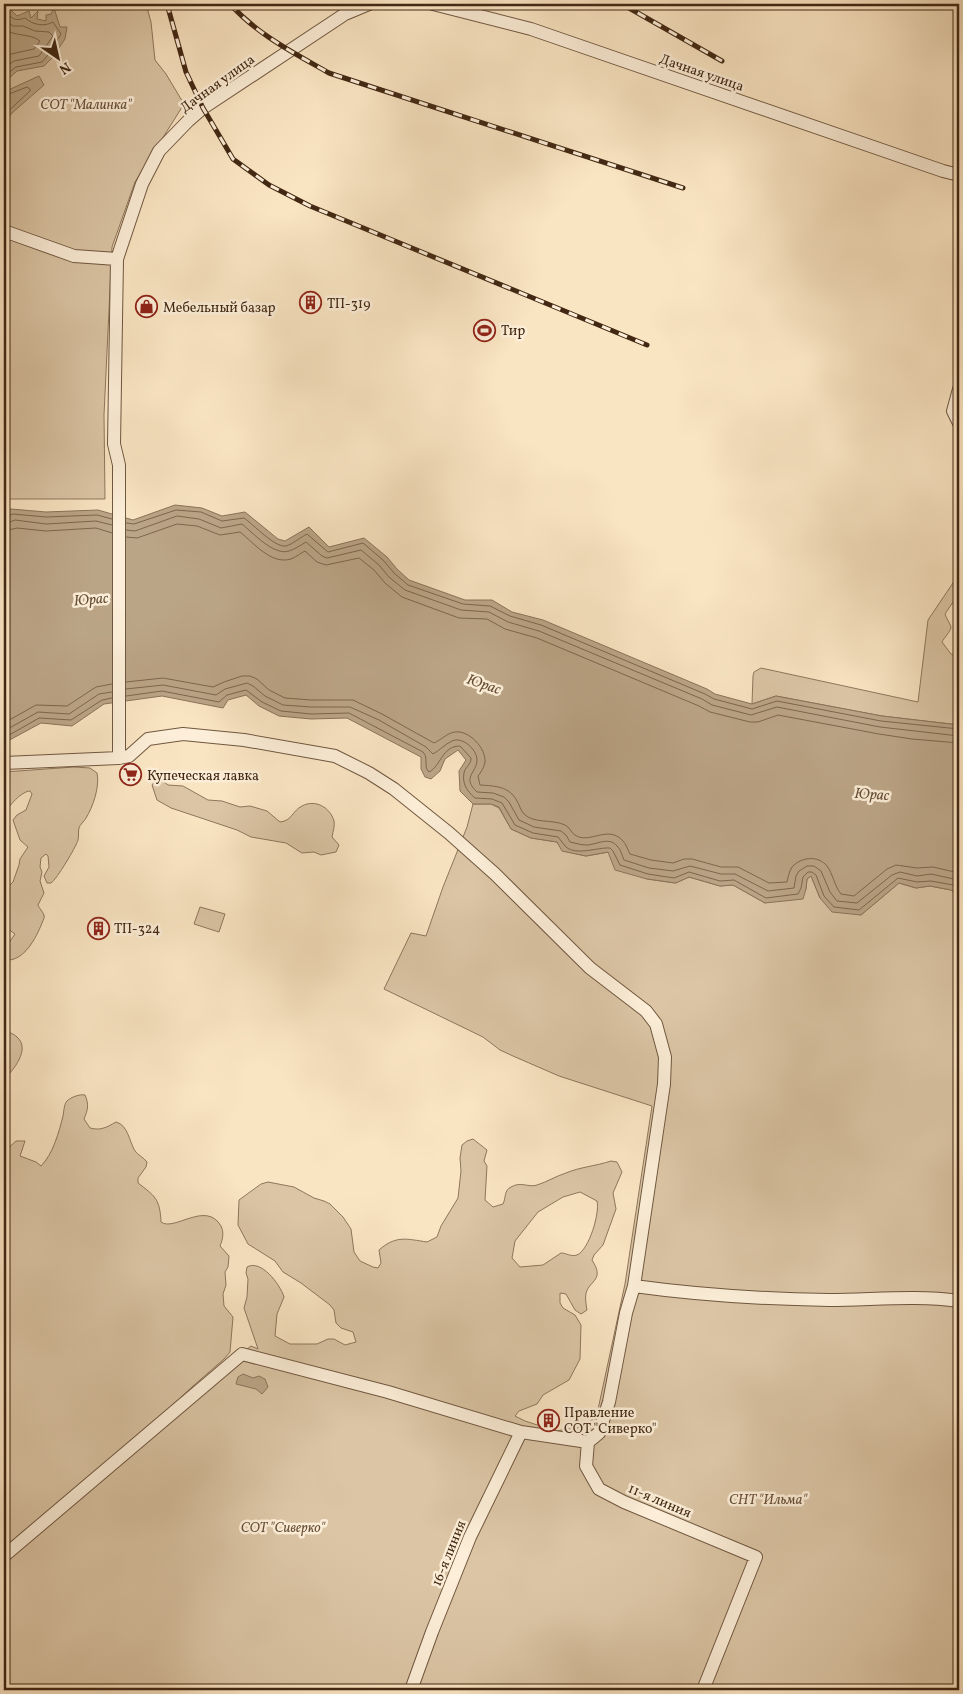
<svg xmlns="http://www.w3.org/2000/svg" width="963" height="1694" font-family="Vollkorn,serif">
<rect width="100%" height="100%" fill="#fae5c3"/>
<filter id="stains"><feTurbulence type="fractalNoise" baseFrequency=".004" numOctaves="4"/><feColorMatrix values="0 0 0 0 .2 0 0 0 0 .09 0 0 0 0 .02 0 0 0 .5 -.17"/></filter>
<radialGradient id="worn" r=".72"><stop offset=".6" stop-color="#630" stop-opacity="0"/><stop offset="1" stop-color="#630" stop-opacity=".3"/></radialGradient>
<!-- green -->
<path fill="#dbc5a5" stroke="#8e765c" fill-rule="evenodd" d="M4 4H146L151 22 155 60 166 74 184 104 135 182 112 247 104 415 105 499H4Z
M959 574V593L945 614C946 618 950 623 951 627 951 631 944 638 942 642L951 654 959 658V725L882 716 776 696 752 704 753 676 754 672 761 668 918 702 928 620Z
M74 767 90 768 97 773C100 786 93 807 86 818 84 822 80 824 79 828 78 832 79 836 78 840 76 847 57 879 51 883H47L44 876 49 867 48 856 46 854 41 858 40 867 42 872 40 881 44 893 38 905C39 908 43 912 44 915 45 918 43 920 42 923 36 938 24 962 5 960L4 950 15 934 4 926 6 889 13 882 19 865 20 859 28 847 20 840 13 820 17 815 26 810 32 794 30 791C22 791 8 806 4 815V772Z
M156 780 163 781 168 785 183 786 208 800 222 801 240 807 250 806 267 811 280 822C292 821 293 810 302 806 315 799 330 807 334 821 335 826 333 831 332 837L339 845 336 852 321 855 314 852 302 853 286 843 251 837 237 830 171 808 157 800 152 785Z
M473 804H491L499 808 511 829 531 838 557 842 563 851 586 856 609 852 647 879 675 883 689 877 720 886 733 885 765 903 806 889 807 879 811 876 820 898 861 915 899 883 916 888 930 886 951 890 959 898V1690H4V1152L16 1141H25L20 1156 36 1162 41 1166C53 1154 59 1132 63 1116 64 1111 64 1104 67 1101 71 1097 80 1094 85 1095 89 1104 88 1110 84 1119L90 1128C101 1131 107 1127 116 1122 128 1125 129 1141 135 1151 138 1155 143 1157 147 1162L146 1167 138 1178V1183C155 1196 160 1199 161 1222 174 1232 206 1200 221 1226 224 1232 223 1239 220 1246L229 1256 228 1267 225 1272 226 1285 223 1294 224 1306 233 1317 230 1352 224 1359 193 1386 165 1412 251 1346 258 1349 244 1308 247 1297 248 1279 246 1273 247 1267C261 1259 280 1284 284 1297L277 1314 275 1336 290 1344H317L328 1339H334L345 1345 356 1342 353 1332 341 1328 336 1323 334 1310 330 1305 301 1283 283 1272 275 1261 248 1244 238 1225 239 1200 261 1184 268 1182 294 1187 314 1198 324 1201 330 1204 343 1217 351 1229 354 1252 360 1261 373 1267 378 1268 381 1263 379 1250C396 1235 407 1239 427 1242L437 1237 441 1226 458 1198 461 1171 460 1158 462 1145 467 1141 473 1139 487 1150 484 1161 487 1166 485 1200 493 1207 503 1204C506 1198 504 1190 511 1187 521 1181 529 1188 537 1185 547 1182 556 1176 566 1173 580 1167 596 1166 611 1161L617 1162 622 1172 613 1193 616 1209 603 1245 594 1255 592 1260C605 1280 590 1280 586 1293 585 1298 586 1305 587 1310L581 1314 575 1310 566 1294 560 1293V1303L563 1308 575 1315 581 1325 580 1359 569 1380 543 1395 537 1404 519 1411 515 1416 525 1421 556 1431 586 1426 597 1414 625 1284 652 1106 559 1076 513 1056 500 1050 483 1037 384 989 411 933 426 936 443 887 467 827ZM580 1192 597 1201C600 1213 589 1250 577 1255 571 1257 566 1253 561 1253L543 1265 520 1267 512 1258 515 1241 538 1212 563 1197Z
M200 907 225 914 219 932 194 924Z
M4 1028C8 1033 13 1033 17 1037 31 1049 13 1071 4 1079Z"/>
<!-- water -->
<path fill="#bba587" stroke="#8b7359" d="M4 4H18L10 9 17 16 29 11 31 18 38 11 37 19 46 21V15L51 14 54 8 60 27H67L65 39 52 58 44 66 17 71 4 83V39L5 36H4Z
M39 76 44 85 12 113 4 123V92Z
M175 505 202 508 222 516 245 512 278 539 285 541 309 527 329 547 364 538 387 557 397 569 409 580 465 600H492L512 612 543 620 707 689 715 694 752 704 776 696 882 716 959 725V898L951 890 930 886 916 888 899 883 861 915 832 912 820 898 811 876 807 879 806 889 803 899 765 903 733 885 720 886 689 877 676 883 647 879 615 870 608 852 586 856 562 851 557 842 531 838 511 829 499 807 491 804H473L460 791 459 771 466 760 458 750 445 759 440 771 431 779 425 777 421 769V757L347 718 311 719 279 716 259 706 246 695 228 700 223 708 162 696 104 704 72 726 41 723 4 743V514L11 509 46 512 98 510 133 520Z
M243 1374 253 1378 259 1376 265 1379 268 1387 262 1394 256 1389 236 1384 238 1377Z"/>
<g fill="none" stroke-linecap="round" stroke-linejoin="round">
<!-- shore -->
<path stroke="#7e664d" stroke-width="1" d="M4 19 13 26H23L35 31 49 32 53 36 39 56 14 61 4 68
M4 29C15 37 30 33 40 41L34 49 11 54 4 58
M4 76 16 67 42 62 48 55 61 34 53 22C44 27 33 25 25 18 16 21 12 20 6 11V7L9 4
M4 96 27 87 30 89V91L4 115
M4 517 13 514 46 517 97 515 112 519
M126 523 134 524 176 510 201 512 222 521 244 518C253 524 275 548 286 546 293 544 301 537 307 534L328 552 363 543 383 560 394 573 408 585 463 604 490 606 510 616 541 625 705 694 714 699 752 709 777 701 881 721 959 729
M4 524 15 520 46 524 96 521 112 525
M126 530 135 531 177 516 199 519 221 528 242 524C253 533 274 556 289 551 295 549 301 545 306 542L322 556 327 558 361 550 379 565 389 577 405 590 461 610 489 612 508 622 539 631 702 699 712 705 751 715 777 707 880 727 959 736
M4 531 17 528 46 531 96 528 112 533
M126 537 137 538 177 524 197 526 220 535 240 532C254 543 271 565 291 559 296 557 301 553 305 551L317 562 326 565 359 558 374 570 385 583 402 597 459 618 487 619 505 629 537 638 699 706 710 712 750 722H758L778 715 879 734 912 739 959 743
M126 682 163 678 213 687 224 682 242 676H250L257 679 269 690 285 698 311 700H353L382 714 434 743C441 740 447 733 455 732 469 730 486 748 485 762 484 768 481 772 478 776L480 785C495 786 509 786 517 801 519 804 521 811 524 814 534 824 553 819 565 825 570 827 571 833 575 835 589 845 608 824 623 841 626 844 628 850 630 854L651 860 673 863 684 859H692L721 867H738L769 883 787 882C788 877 789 872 792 867 801 857 818 855 827 866 833 874 834 885 841 894L854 896 887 869 896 865 917 868 933 867 959 873
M126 689 163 685 216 695 225 689 247 683 253 686 265 696 283 705 311 707H350L379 720 426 747 433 754C439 751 445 744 452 741 463 736 477 750 477 760 477 773 461 777 477 792L493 793 504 797 509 802 519 820 534 827 561 831 566 835 570 842C575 843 581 845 586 845 596 845 609 836 617 846 621 849 622 856 624 860L649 868 673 871 690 866 721 874H735L768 891 794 888 796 876 799 871 807 866H814L821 871 830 892 837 901 857 903 892 875 900 872 917 876 931 874 954 879 959 882
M126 696 162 691 219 702 227 695 246 690 262 702 281 711 311 714 349 713 423 752C429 758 423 767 429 772 441 766 442 746 460 746L471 758C471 765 465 767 464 773 462 784 467 791 475 798L492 799 502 803 515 825 533 833 558 837C561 840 563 844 566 847 577 856 598 847 610 848L613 851 620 865 648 874 674 878 689 872 720 881 734 880 766 898 798 894 801 888 803 877 808 872H812L816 875 824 896 834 907 859 910 898 878 917 882 931 881 953 885 959 891
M4 723 36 705 67 706 96 687 112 684
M4 731 38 712 69 714 99 694 112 692
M4 738 39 718 71 720 102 700 112 698"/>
<defs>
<path id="street" d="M433 4 531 29 943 171 959 175
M4 231 74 256 117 259
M959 389 953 411 959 423
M119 758V465L114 444 117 259 142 184 159 151 188 121 203 108 345 14 369 4
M4 763 119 758 129 756 148 739 183 734 244 740 335 756 369 773 394 789 449 833 495 874 590 968 646 1011 656 1024 665 1057 664 1084 634 1286C699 1295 764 1299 829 1300 872 1300 916 1295 959 1301
M588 1442 586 1466 599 1489 624 1502 756 1557 703 1690
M4 1556 242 1354 388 1392 521 1432 588 1442 599 1433 609 1402 626 1313 634 1286
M411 1690 432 1632 470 1537 521 1432"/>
</defs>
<!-- street casing -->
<use href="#street" stroke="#70573f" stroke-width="14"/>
<!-- street -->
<use href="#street" stroke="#fceed8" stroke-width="12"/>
<defs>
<path id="rail" d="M167 4 186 72 203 108 233 159 269 185 310 206 647 345
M230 4C258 35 294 53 329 73L683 188
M622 4 722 61"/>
</defs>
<!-- rail casing -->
<use href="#rail" stroke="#422813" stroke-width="5"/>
<!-- rail -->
<use href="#rail" stroke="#fceed8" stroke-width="3" stroke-dasharray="9" stroke-linecap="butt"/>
</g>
<!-- icons -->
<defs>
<symbol id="building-ring" viewBox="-11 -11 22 22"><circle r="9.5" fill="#fceed8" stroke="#8f2418" stroke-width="1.5"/><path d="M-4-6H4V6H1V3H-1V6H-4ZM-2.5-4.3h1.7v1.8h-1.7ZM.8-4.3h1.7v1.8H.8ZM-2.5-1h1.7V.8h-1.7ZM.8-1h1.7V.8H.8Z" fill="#8f2418"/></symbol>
<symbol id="shop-ring" viewBox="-11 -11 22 22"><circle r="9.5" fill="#fceed8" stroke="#8f2418" stroke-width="1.5"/><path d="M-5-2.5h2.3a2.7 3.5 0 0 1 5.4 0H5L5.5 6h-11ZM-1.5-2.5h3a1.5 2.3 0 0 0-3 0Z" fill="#8f2418"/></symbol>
<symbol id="stadium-ring" viewBox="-11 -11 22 22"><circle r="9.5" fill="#fceed8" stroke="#8f2418" stroke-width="1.5"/><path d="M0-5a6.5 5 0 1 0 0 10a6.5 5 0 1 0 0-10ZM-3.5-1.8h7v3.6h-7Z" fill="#8f2418"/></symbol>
<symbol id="supermarket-ring" viewBox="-11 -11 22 22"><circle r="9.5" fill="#fceed8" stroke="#8f2418" stroke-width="1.5"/><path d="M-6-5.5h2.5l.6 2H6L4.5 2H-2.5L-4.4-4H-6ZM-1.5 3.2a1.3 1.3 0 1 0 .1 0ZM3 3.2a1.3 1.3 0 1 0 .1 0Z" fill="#8f2418"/></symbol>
</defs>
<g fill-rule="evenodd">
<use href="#building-ring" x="298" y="290" width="25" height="25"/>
<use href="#shop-ring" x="134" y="294" width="25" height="25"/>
<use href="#stadium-ring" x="472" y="318" width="25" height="25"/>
<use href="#supermarket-ring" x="118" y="762" width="25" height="25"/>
<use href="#building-ring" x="86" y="916" width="25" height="25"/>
<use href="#building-ring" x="536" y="1408" width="25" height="25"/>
</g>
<g text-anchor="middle" stroke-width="5" stroke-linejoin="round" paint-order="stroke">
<!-- street labels -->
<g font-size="14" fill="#422813" stroke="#fceed8">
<text transform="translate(702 72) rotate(19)" y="5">Дачная улица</text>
<text transform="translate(217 83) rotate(-36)" y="5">Дачная улица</text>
<text transform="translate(660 1500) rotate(23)" y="5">11-я линия</text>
<text transform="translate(448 1553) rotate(-68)" y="5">16-я линия</text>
</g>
<!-- park labels -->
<g font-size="14" font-style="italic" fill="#684f38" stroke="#fceed8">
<text x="86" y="109">СОТ "Малинка"</text>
<text x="768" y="1504">СНТ "Ильма"</text>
<text x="283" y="1532">СОТ "Сиверко"</text>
</g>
<!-- poi labels -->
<g font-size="14" fill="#422813" stroke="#fceed8" text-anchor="start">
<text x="327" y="308">ТП-319</text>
<text x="163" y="312">Мебельный базар</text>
<text x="501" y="335">Тир</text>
<text x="147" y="780">Купеческая лавка</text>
<text x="114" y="933">ТП-324</text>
<text x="564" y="1417">Правление<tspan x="564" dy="16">СОТ "Сиверко"</tspan></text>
</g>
<!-- water labels -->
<g font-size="15" font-style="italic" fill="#664e36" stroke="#fceed8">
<text transform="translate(91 599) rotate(-5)" y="5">Юрас</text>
<text transform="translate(484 684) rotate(19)" y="5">Юрас</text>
<text transform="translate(872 794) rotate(4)" y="5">Юрас</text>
</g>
</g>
<!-- margin -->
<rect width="963" height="1694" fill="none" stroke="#fae5c3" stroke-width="20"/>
<rect x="5" y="5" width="953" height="1684" fill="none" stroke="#422813" stroke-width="2.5"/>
<rect x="10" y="10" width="943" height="1674" fill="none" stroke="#422813"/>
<!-- north arrow -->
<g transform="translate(58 58) rotate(146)" stroke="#fceed8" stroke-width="4" paint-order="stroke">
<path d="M0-4L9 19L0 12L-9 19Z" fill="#422813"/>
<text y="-8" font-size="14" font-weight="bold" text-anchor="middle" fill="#422813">N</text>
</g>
<rect width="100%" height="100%" filter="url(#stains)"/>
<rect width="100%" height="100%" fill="url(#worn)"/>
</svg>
